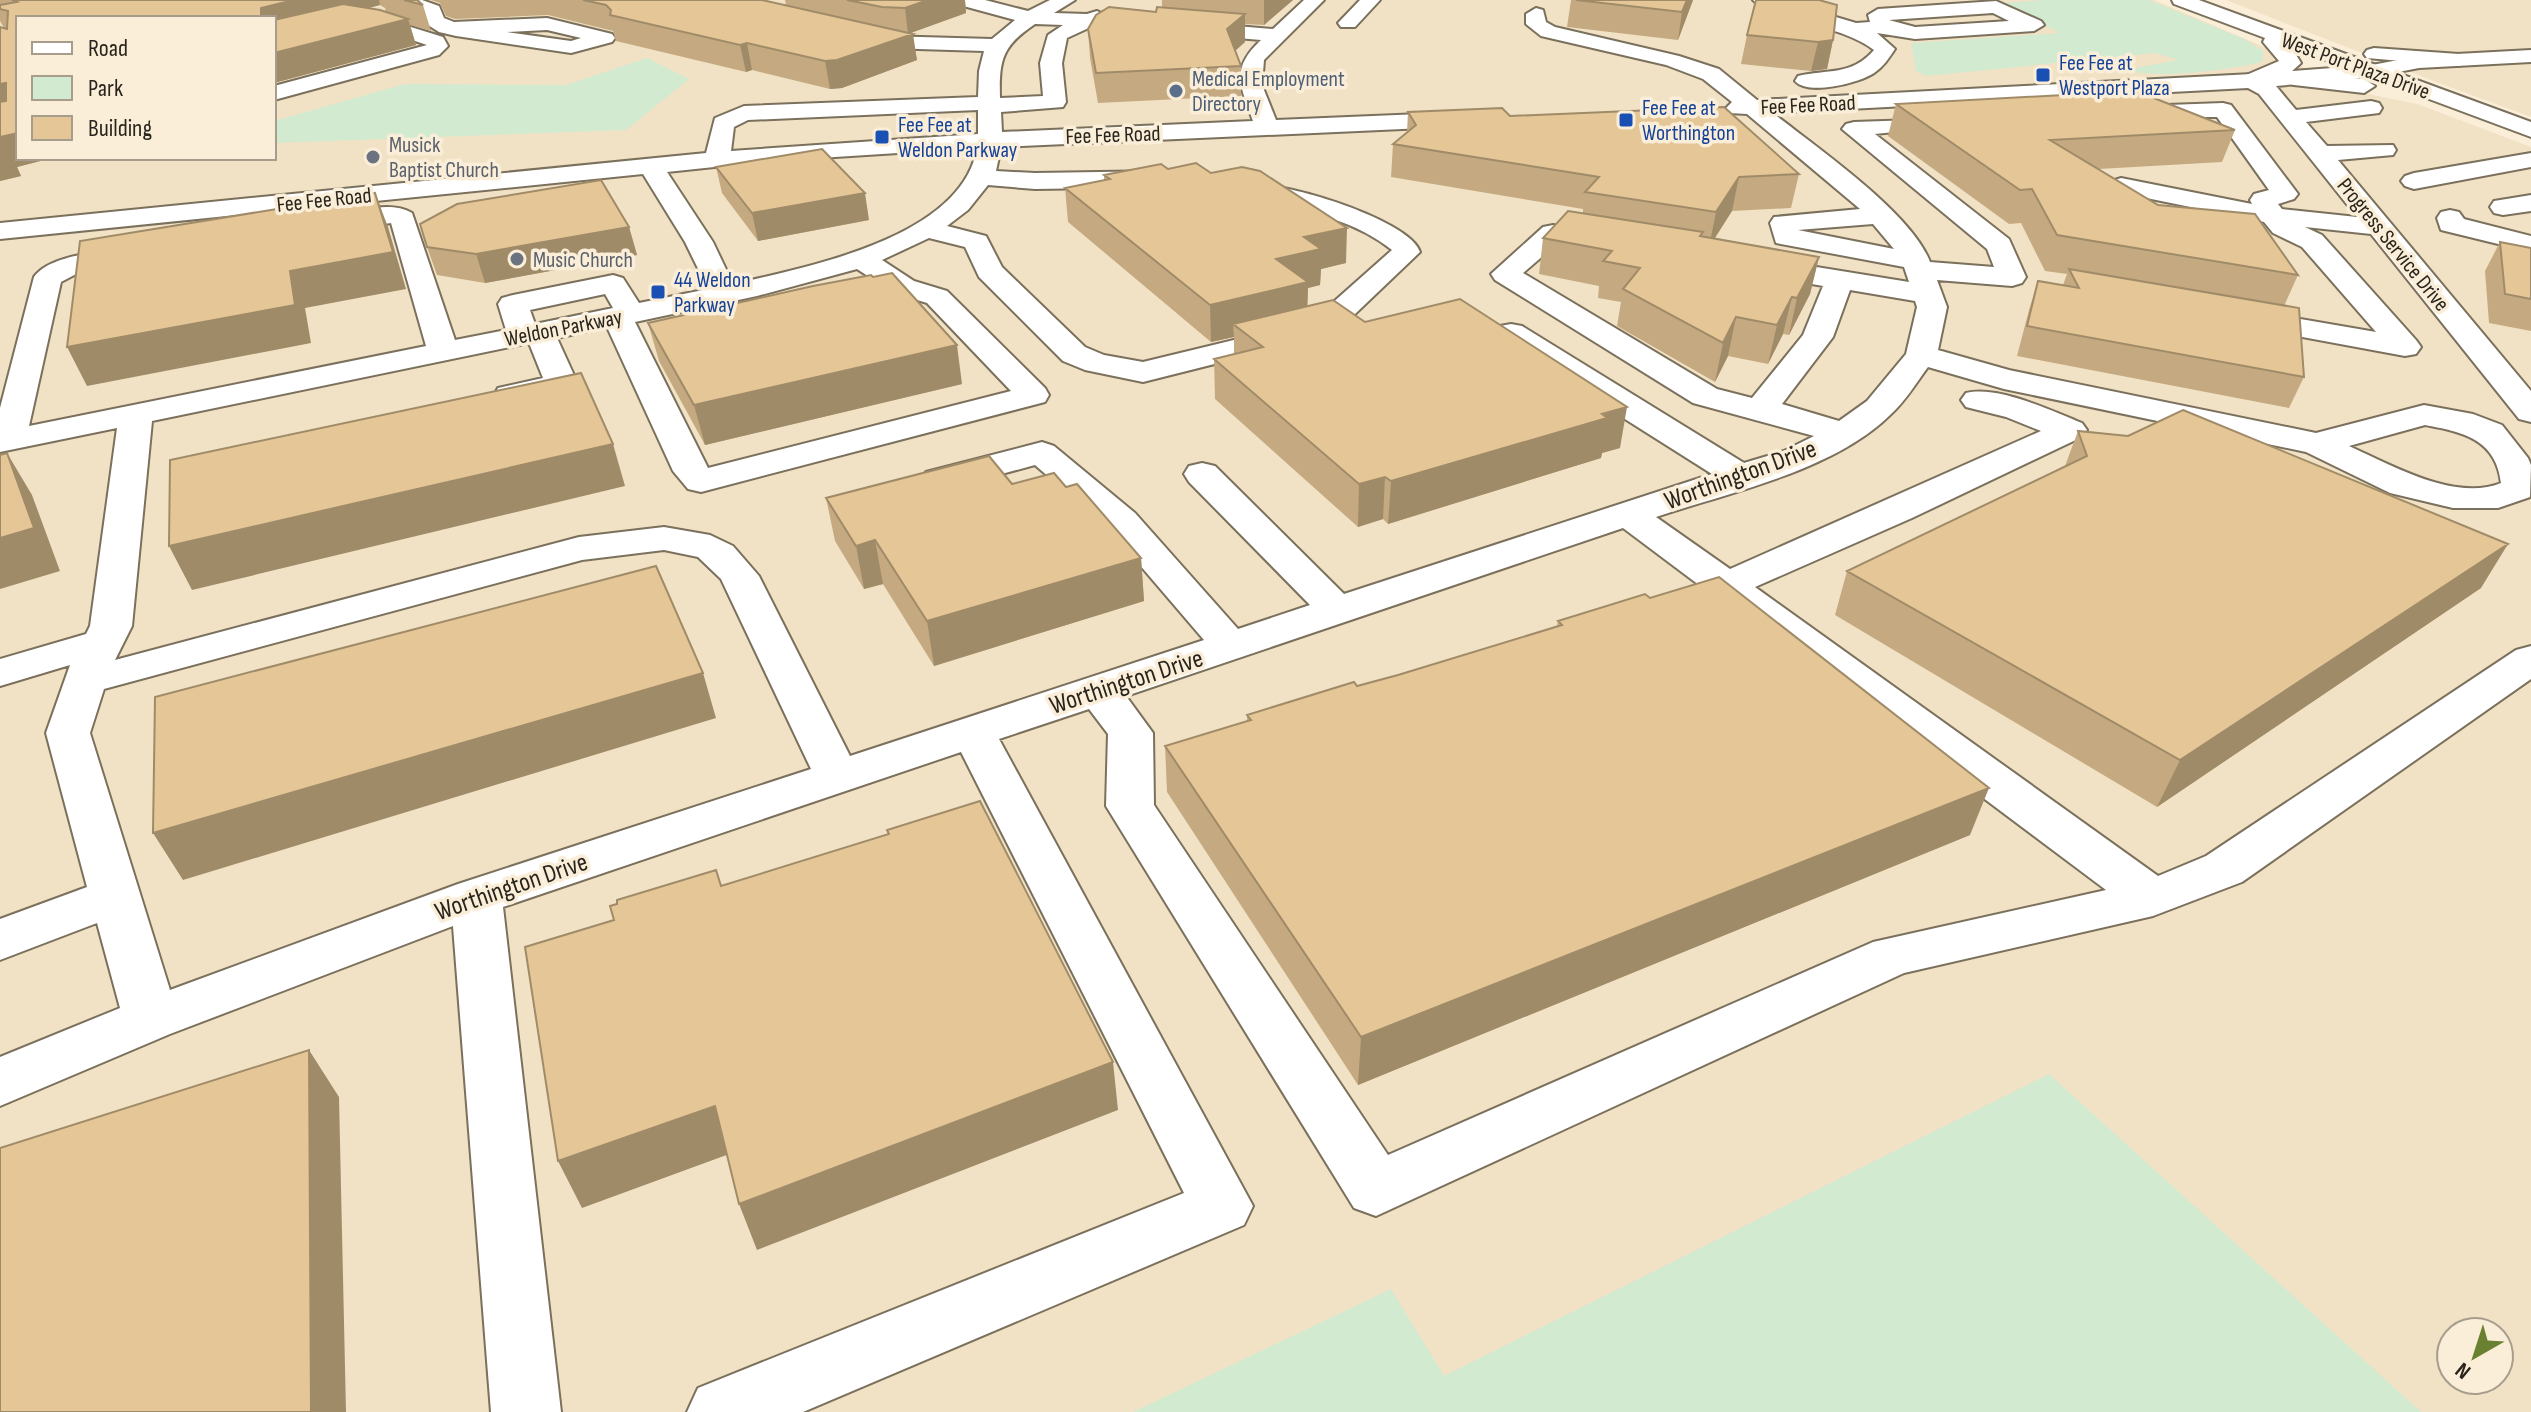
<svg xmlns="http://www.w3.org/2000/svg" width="2531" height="1412" font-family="'Sofia Sans Condensed',sans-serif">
<rect width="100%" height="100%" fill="#faeed8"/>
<!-- built -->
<path fill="#f2e2c5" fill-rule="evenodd" d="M0 0H2154L2262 46 2344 89 2417 104 2531 147V1412H0ZM18 18H274V158H18ZM2451 1332H2499V1380H2451Z
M2226 0H2531V117L2431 80Z"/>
<!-- green -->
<path fill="#d1ead0" d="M2044 0H2149L2244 39 2263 51 2262 62C2222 71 2162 79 2122 70L2179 60 2155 53 1926 76 1916 71 1911 43 2060 33 2001 3Z
M647 58 689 79 626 130 274 143V121L405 84 566 85Z
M2049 1074 2421 1412H1133L1391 1289 1444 1376Z"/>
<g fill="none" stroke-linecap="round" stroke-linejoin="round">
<defs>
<path id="minor" d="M422 0 439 6 444 18 454 22 547 18 612 34 615 38 612 42 571 53 456 36 439 32 428 25 423 13 409 5 412 1ZM547 30 581 38 571 41 507 32Z
M954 0H985L1028 11 1050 0H1075L1054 13 1087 14 1097 11 1105 15 1273 29 1304 0H1324L1264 60 1262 85 1276 120 1469 112 1477 114 1481 119 1477 124 1469 126 1001 147 996 171 1035 173 1163 171 1172 174 1176 179 1172 184 1163 187 1035 189 988 185 968 210 947 226 986 236 1002 267 1085 347 1104 355 1143 362 1312 321 1392 250C1349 215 1290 208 1238 195L1234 190 1238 185C1270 176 1410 219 1420 252L1334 334 1143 382 1085 370 1063 361 979 277 965 247 929 238 882 260 914 281 947 291 1045 388 1049 395 1045 402 701 492 688 489 673 471 607 327 557 338 578 384 574 391 510 405 498 402 494 395 498 388 543 378 529 343 152 421 132 626 115 660 579 537 664 527 710 535 733 546 759 576 850 756 1204 640 1109 529 1035 465 939 491 926 488 921 480 926 472 1042 442 1054 446 1135 513 1238 629 1310 605 1189 482 1184 474 1189 466 1202 463 1215 466 1344 594 1712 474 1500 340 1496 333 1500 326 1511 324 1522 326 1744 463 1784 451 1814 436 1693 403 1495 280 1491 274 1543 227 1553 225 1606 234 1610 240 1606 246 1596 248 1559 242 1523 273 1717 389 1752 398 1803 335 1823 286 1745 272 1741 266 1745 260 1755 257 1909 282 1904 267 1776 243 1770 223 1774 217 1860 209 1747 114 1729 113 1726 108 1732 102 1703 79 1666 65 1541 36 1526 24V14L1536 8 1543 10 1546 22 1555 27 1679 56 1719 69 1757 100 2252 74 2372 65 2419 56 2531 50V62L2419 68 2372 77 2276 86 2296 110 2371 101 2379 103 2382 108 2379 113 2306 122 2327 146 2393 145 2396 150 2393 155 2338 160 2531 391V422L2519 419 2371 234 2305 227 2322 235 2416 340 2421 347 2416 354 2405 356 2232 324 2228 318 2232 312 2243 309 2376 332 2302 247 2273 233 2264 222 2112 191 2108 186 2112 181 2121 178 2252 204 2250 200 2254 194 2269 190 2217 117H2159L2156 112 2159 107 2167 105 2223 103 2231 105 2298 194 2294 199 2278 204 2282 209 2357 217 2259 94 2248 88 1773 113C1816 147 1912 213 1930 262L1994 267 1987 249 1842 129 1846 124 1854 122 1914 120 1918 125 1914 130 1875 134 2009 239 2026 277 2022 283 2012 286 1937 280 1947 307 1938 350 2009 370 2316 433 2424 405 2473 414 2502 425 2528 458 2531 465 2530 497 2498 508H2453L2390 493 2306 452 2004 389 1928 367C1916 383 1905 402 1890 415 1833 471 1730 492 1656 517L1730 569 2041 431 2006 417 1966 407 1961 400 1966 393C1998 385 2052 411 2082 423L2087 430 2082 437 1912 518 1755 587 2158 876 2206 856 2516 650 2531 646V679L2242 882 2153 916 1904 973 1376 1216 1354 1208 1106 806 1108 734 1089 709 999 739 1253 1206 1244 1225 803 1412H687L698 1388 1184 1193 961 752 503 907 561 1412H491L453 926 170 1034 0 1106V1057L120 1008 97 923 0 960V919L87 887 46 733 70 665 0 686V659L86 634 90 626 117 428 0 452V408L34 277C50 254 107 251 134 247L144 249 148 255 144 261 80 272 61 282 29 426 426 346 391 223 349 229 340 227 336 221 340 215C362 210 392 201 412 213L455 340 506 330 498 304 502 298 513 295 613 275 623 278 639 303 708 289 685 242 643 174 0 239V223L706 153 715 118 744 106 978 97 979 71 984 51 885 48 847 39 844 35 854 29 885 36 992 39 1015 20 956 4ZM1035 24 1063 25 1048 35 1040 63 1043 96 1000 98C999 60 1002 46 1035 24ZM1093 26 1261 40C1230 69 1240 85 1253 121L1002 132 1001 112 1063 107 1066 102 1062 63 1067 38ZM978 110V134L731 151 734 127 748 120ZM977 148C962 238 807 267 733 284L713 242 667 172 772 161ZM1873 224 1894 249 1798 230ZM857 269 894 293 927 303 1011 391 708 468 635 322 757 296ZM1850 290 1915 301 1917 307 1906 354 1867 401 1839 421 1782 404 1833 337ZM605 294 613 308 535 324 530 310ZM2425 425C2461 432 2496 438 2501 483 2455 502 2391 465 2349 446ZM1623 528 2106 890 1873 942 1388 1155 1154 805 1153 733 1126 696ZM664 550 698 557 721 579 811 769 458 884 170 990 90 733 104 689 582 560Z
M1360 0H1380L1355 27H1341L1338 23Z
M1753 0H1779L1856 23 1870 22 1868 15 1878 9 1996 1 2041 21 2044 25 2034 31 1915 39 1877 33 1895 49C1889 58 1883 67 1874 73 1859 83 1808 96 1795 81L1798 76C1827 69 1852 76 1874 50 1841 24 1770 20 1753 0ZM1993 13 2009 21 1915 27 1889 20Z
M398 23 443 37 448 46 439 55 274 100V86L427 45 391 33 388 29 391 25Z
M2531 153V167L2414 189 2405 186 2401 181 2405 176 2414 173Z
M2531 195V211L2503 215 2494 213 2490 207 2494 201Z
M2450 210 2459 212 2464 219 2531 236V252L2441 230 2437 218 2441 212Z"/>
<path id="major" d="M2172 0H2199L2531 122V137L2292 48 2301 63 2291 72 2364 79 2375 86 2364 93 2294 85 2286 83 2284 76 2252 88 2244 86 2241 81 2244 76 2279 61 2263 42 2265 38 2174 4Z
M2374 48 2459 54 2470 60 2459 66 2367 58 2364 54 2367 50Z"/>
</defs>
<!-- minor casing -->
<use href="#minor" stroke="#7a705c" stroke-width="4"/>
<!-- major casing -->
<use href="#major" stroke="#7a705c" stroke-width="4"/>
<!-- minor -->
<use href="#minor" fill="#fff" fill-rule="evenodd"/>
<!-- major -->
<use href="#major" fill="#fff" fill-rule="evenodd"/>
</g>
<!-- wall -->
<path fill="#c5aa81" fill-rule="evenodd" d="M0 0H417L423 5 431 31 410 25 416 45 274 83V18L18 158H52L17 167 21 176 0 181V27L4 28 0 21ZM380 5 385 8 386 12 368 8Z
M431 0H764H763L786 5 785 0H965L966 13 910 33 917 60 842 88 830 89 752 70 746 72 616 41 613 31 548 15 455 19 446 16 440 3Z
M1162 0H1293L1264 25 1245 24V42L1235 51 1241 66V96L1098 103 1090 58 1088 29 1156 12 1162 7Z
M1571 0H1693L1678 40 1567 27Z
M1747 35 1833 40 1827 69 1811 71 1741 64Z
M1896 104 2235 130 2222 162 2099 169 2158 205 2298 275 2284 306 2304 377 2289 408 2017 356 2029 310 2038 281 2063 285 2067 274 2045 271 2021 223 2009 224 1888 136Z
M1408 112 1510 116 1799 174 1791 208 1732 211 1715 238 1819 257 1810 294 1789 335 1783 334 1768 364 1728 356 1715 382 1617 326 1621 302 1598 298 1599 286 1539 274 1543 238 1583 213V209L1391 177 1393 144 1407 132Z
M716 167 869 220 758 241 722 193Z
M1168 169 1211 173 1346 263 1321 269 1320 285 1308 288 1307 306 1365 322 1620 448 1602 453 1601 458 1388 524 1383 519 1358 527 1215 399 1214 359 1234 354V337L1211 342 1068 222 1065 188 1104 180V175Z
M629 227 637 255 485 283 437 275 427 247Z
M2500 242 2531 248V331L2489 323 2485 271Z
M648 323 962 384 705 445 659 361Z
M2078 431 2481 588 2157 807 1835 615 1847 571 2065 466Z
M1012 484 1066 487 1141 558 1144 601 934 666 883 584 864 589 835 541 826 498Z
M1558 621 1970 835 1358 1085 1167 792 1165 746 1247 721V715L1398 675 1557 626Z"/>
<!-- shaded-wall -->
<path fill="#a08b69" d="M294 0H379L380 5 274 33V18H261V8Z
M928 0H965L966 13 908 34 905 8Z
M1264 0H1293L1264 25Z
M1687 0H1693L1678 40 1682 12Z
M1245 14V42L1227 58V29Z
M408 19 416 45 274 83V53Z
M913 34 917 60 842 88 830 89 825 61Z
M1833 40 1827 69 1811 71 1818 42Z
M747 43 752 70 746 72 740 45Z
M6 83 18 108 0 117V84Z
M18 133V158H52L17 167 21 176 0 181V137Z
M1739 177 1732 211 1709 247 1716 212Z
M375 193 388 227 406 289 305 308 311 343 87 386 67 347 290 271Z
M865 193 869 220 758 241 752 213Z
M629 227 637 255 485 283 476 254Z
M1347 228 1346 263 1321 269 1320 285 1308 288 1307 319 1233 324 1234 337 1211 342 1210 305 1276 259 1304 237Z
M1819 257 1810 294 1789 335 1797 298Z
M1792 297 1783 334 1768 364 1777 325Z
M1736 317 1728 356 1715 382 1723 343Z
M957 345 962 384 705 445 694 405Z
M1627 407 1620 448 1602 453 1601 458 1388 524 1391 481Z
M613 444 625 486 192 590 169 546Z
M7 453 32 495 60 571 0 589V538Z
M1385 477 1383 519 1358 527 1359 484Z
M875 540 883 584 864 589 856 546Z
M2508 544 2481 588 2157 807 2180 760Z
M1141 558 1144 601 934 666 927 621Z
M703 673 716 718 183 880 153 833Z
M1989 788 1970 835 1358 1085 1361 1037Z
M309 1050 339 1097 346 1412H311Z
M1113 1062 1118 1110 757 1250 739 1204Z
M715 1106 732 1153 582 1208 558 1161Z"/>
<!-- building -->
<path fill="#e5c696" stroke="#a08b69" stroke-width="2" d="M12 0H294L261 8V18H18V133L0 137V102L6 101V83L0 84V27L7 29 8 11 0 9V5L17 2Z
M404 0H417L423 5Z
M583 0H762L913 34 837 60 825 61 747 43 740 45 610 15 611 10 606 5Z
M847 0H928L905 8 882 7Z
M1576 0H1687L1682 12Z
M1756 0H1819L1837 5 1833 40 1818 42 1747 35Z
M343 4 380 10 408 19 274 53V20Z
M1109 7 1156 12 1157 7 1245 14 1227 29 1241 66 1096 73 1088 29 1096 15Z
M2136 91 2235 130 2050 140 2158 205 2255 214 2298 275 2057 235 2032 189 2020 190 1896 104Z
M1724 107 1799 174 1739 177 1716 212 1585 192 1599 177 1393 144 1416 125 1408 112 1502 108 1510 116Z
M822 149 865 193 752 213 716 167Z
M1196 163 1211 173 1242 167 1260 171 1347 228 1304 237 1321 249 1276 259 1308 282 1210 305 1065 188 1110 179 1104 175 1161 164 1168 169Z
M601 180 629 227 476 254 427 247 420 224 457 204Z
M375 193 393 252 290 271 295 305 67 347 80 241Z
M1568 211 1703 232 1700 236 1819 257 1797 298 1792 297 1777 325 1736 317 1723 343 1623 289 1640 268 1603 261 1612 251 1543 238Z
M2500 242 2531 248V299L2505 294Z
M2069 269 2299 308 2304 377 2027 326 2038 281 2079 288Z
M892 273 957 345 694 405 648 323 813 286 871 275 873 277Z
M1460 299 1627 407 1602 414 1607 418 1391 481 1385 477 1359 484 1214 359 1263 347 1233 324 1333 300 1365 322Z
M581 373 613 444 169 546 170 460Z
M2183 410 2508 544 2180 760 1847 571 2087 456 2078 431 2128 436Z
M7 453 34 528 0 538V455Z
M989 456 1012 484 1054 473 1066 487 1077 484 1141 558 927 621 875 540 856 546 826 498Z
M656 566 703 673 153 833 155 697Z
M1719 577 1989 788 1361 1037 1165 746 1251 720 1247 715 1354 682 1357 686 1398 675 1562 625 1558 621 1645 594 1650 598Z
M980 801 1113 1062 739 1204 715 1106 558 1161 525 947 614 920 610 906 617 904V900L716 870 721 886 889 834 887 830Z
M309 1050 311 1412H0V1148Z"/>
<!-- markers -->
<g fill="#1a4fb4" stroke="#faeed8" stroke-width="3">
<rect x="2035" y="67" width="16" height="16" rx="4"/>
<rect x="1618" y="112" width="16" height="16" rx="4"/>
<rect x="874" y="129" width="16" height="16" rx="4"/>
<rect x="650" y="284" width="16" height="16" rx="4"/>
</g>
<circle fill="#5c6f8a" stroke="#faeed8" stroke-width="3" cx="1176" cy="91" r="8"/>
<g fill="#6b7280" stroke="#faeed8" stroke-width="3">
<circle cx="373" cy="157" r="8"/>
<circle cx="517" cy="259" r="8"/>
</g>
<g text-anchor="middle" stroke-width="7" stroke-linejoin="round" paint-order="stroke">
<!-- far-transit labels -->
<g font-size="22" fill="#164399" stroke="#faeed8" text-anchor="start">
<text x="2059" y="70">Fee Fee at<tspan x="2059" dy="25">Westport Plaza</tspan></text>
<text x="1642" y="115">Fee Fee at<tspan x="1642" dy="25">Worthington</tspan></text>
<text x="898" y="132">Fee Fee at<tspan x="898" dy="25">Weldon Parkway</tspan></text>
<text x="674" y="287">44 Weldon<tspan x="674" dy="25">Parkway</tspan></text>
</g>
<!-- far-street labels -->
<g font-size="22" fill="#29241c" stroke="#faeed8">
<text transform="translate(2356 65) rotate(20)" y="8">West Port Plaza Drive</text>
<text transform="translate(1808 104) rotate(-3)" y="8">Fee Fee Road</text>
<text transform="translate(1113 134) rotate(-2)" y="8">Fee Fee Road</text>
<text transform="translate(324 199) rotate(-6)" y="8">Fee Fee Road</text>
<text transform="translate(2394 244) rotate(51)" y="8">Progress Service Drive</text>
<text transform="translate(563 327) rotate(-11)" y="8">Weldon Parkway</text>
</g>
<!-- far-service labels -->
<g font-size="22" fill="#4e5e75" stroke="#faeed8" text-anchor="start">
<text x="1192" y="86">Medical Employment<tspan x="1192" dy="25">Directory</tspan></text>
</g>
<!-- far-worship labels -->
<g font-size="22" fill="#5b616d" stroke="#faeed8" text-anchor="start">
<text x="389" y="152">Musick<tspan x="389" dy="25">Baptist Church</tspan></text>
<text x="533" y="267">Music Church</text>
</g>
<!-- street labels -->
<g font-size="26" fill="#29241c" stroke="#faeed8">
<text transform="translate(1740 474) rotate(-20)" y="9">Worthington Drive</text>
<text transform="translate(1126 681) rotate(-18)" y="9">Worthington Drive</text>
<text transform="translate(511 886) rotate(-19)" y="9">Worthington Drive</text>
</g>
</g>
<!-- legend -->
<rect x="16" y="16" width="260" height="144" fill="#faeed8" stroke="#a69d8d" stroke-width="2"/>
<rect x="32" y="42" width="40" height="12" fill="#ffffff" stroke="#a69d8d" stroke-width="2"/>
<text x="88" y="56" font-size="24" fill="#29241c">Road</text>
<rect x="32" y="76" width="40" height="24" fill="#d1ead0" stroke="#a69d8d" stroke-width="2"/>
<text x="88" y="96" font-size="24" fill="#29241c">Park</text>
<rect x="32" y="116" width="40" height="24" fill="#e5c696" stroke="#a69d8d" stroke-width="2"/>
<text x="88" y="136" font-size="24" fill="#29241c">Building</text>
<!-- north arrow -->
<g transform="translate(2475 1356) rotate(219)"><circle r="38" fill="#faeed8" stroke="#a69d8d" stroke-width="2"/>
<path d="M0-6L14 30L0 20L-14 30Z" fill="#6b8132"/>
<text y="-12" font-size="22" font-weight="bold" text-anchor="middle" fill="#29241c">N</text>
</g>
</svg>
